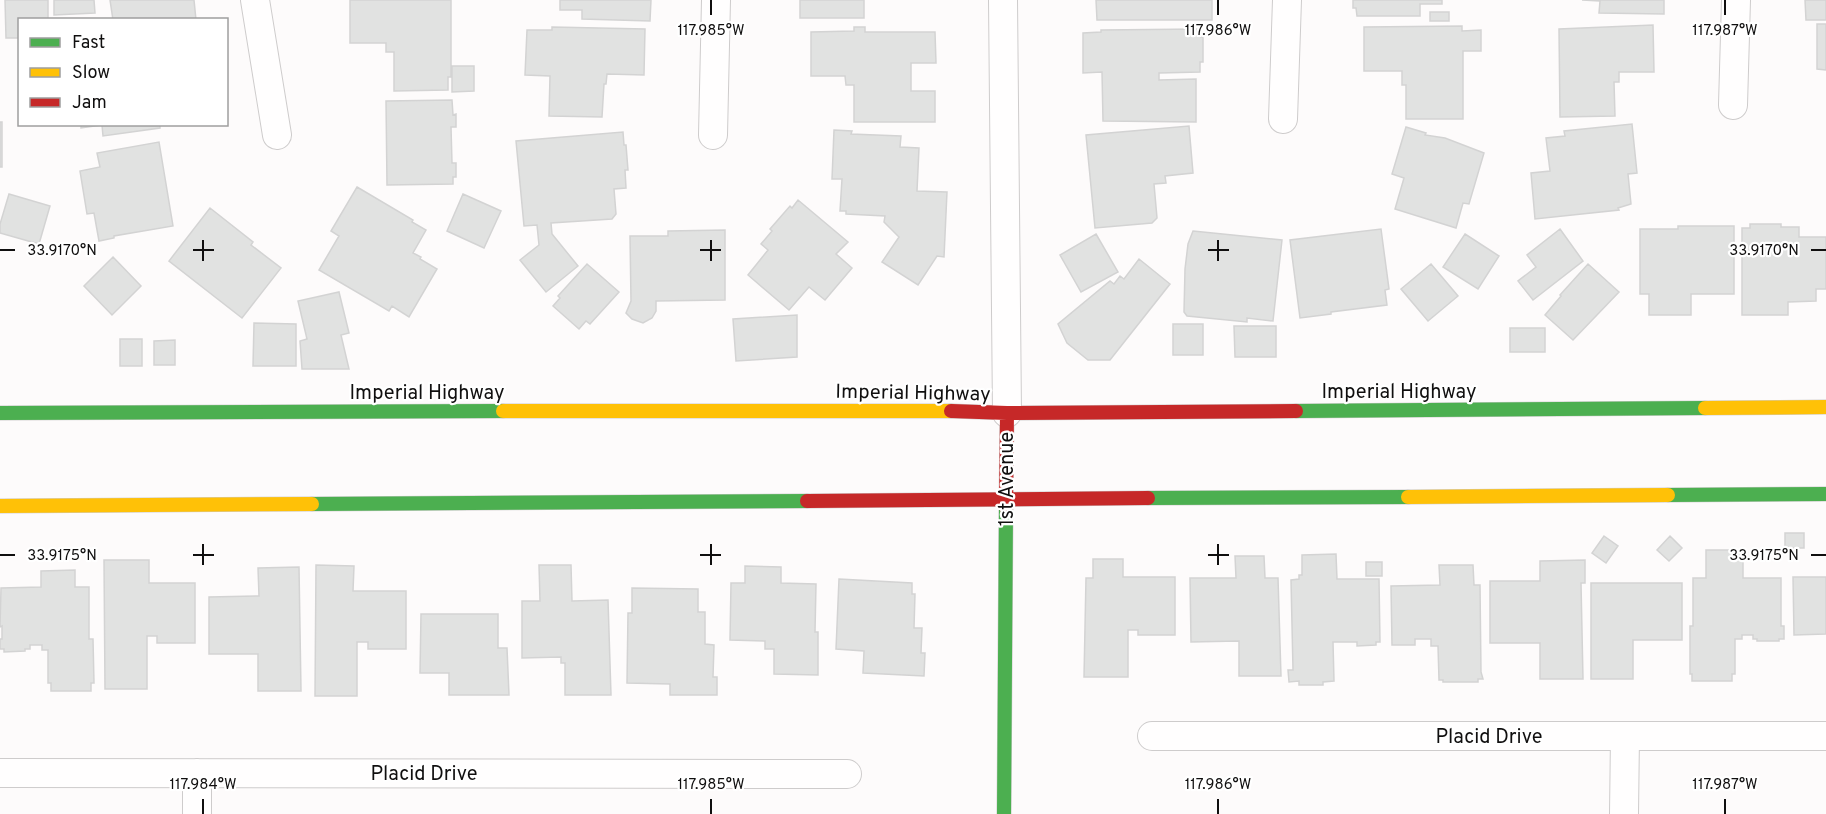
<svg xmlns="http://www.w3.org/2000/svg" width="1826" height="814" font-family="Overpass,sans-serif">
<rect width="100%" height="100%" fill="#fdfbfb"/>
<!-- building -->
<path fill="#e1e2e1" stroke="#d3d3d3" stroke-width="1.5" d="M5 0H48V20H20V38H6Z
M54 0H94L95 13 54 15Z
M110 0H194L196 20H113Z
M350 0H451V77H448V90L394 91V52H386V43H350Z
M560 0H651L650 21 582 19V10H560Z
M800 0H864V18H800Z
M1096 0H1212V20H1097Z
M1353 0H1442V4H1420V16H1357L1356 8H1353Z
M1582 0H1664V14L1599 13 1600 1Z
M1805 0H1826V20H1806Z
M1430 12H1449V21H1430Z
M1817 24H1826V70L1817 69Z
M1653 25 1654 72H1619V82H1614L1615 116 1560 117 1559 29Z
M1462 26V31L1481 30V51H1463V119H1406V85H1402V71H1364V27Z
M552 27 645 29 644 75 607 74 606 84H604L602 117 549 116 550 76 525 75 527 30H552Z
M854 27H865V32H935L936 63H911V91H935V122H854V85H846L845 76H811V32L854 31Z
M1199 29V37H1203V62H1200V72L1159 73V80L1196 79V122L1103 121 1102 72 1083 73V33L1101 32V30Z
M452 66H474V91L452 92Z
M452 100 453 115 456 114V127H451L452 163H456V177H453V184L387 185 386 101Z
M0 122H2V167H0Z
M81 124H160V128L103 136 102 125 81 128Z
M1632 124 1637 173 1628 174 1631 204 1618 208 1619 210 1535 219 1531 173 1550 171 1546 138 1565 136 1564 131Z
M1189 126 1193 173 1165 176 1166 183 1154 184 1157 218 1152 223 1095 228 1086 135Z
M1406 127 1426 133 1425 135 1445 138 1484 153 1469 204 1463 203 1456 228 1395 209 1404 178 1392 174Z
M834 130 852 131 851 134 901 136 900 147 919 148 917 191 947 192 944 257 937 256 918 285 882 262 899 237 884 222 885 216 846 214V211H840L842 179H832Z
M623 132 624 145H626L628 170H625L626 188 614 189 616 214 612 219 551 223 552 234 578 266 546 292 520 260 539 245 537 225 524 226 516 141Z
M159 142 173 226 114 236V238L99 241 94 213 87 214 80 171 100 167 97 153Z
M357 187 413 220 412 222 426 230 413 253 421 257 420 259 437 269 409 317 392 306 389 311 319 270 339 236 331 231Z
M9 194 50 206 39 244 0 233V224Z
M463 194 501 211 484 248 447 231Z
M798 200 848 242 836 254 852 268 825 300 809 287 789 310 748 275 768 250 761 244 772 231 770 229 790 206 792 208Z
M210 208 253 242 251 245 281 268 242 318 169 261Z
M1750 224H1781V227H1799V237H1826V289H1816V301L1788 302V315H1742V228H1750Z
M1678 226H1734V294H1691V315H1649V294H1640V229H1678Z
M1381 229 1389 289 1385 290 1387 305 1331 312V314L1300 318 1290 240Z
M1560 229 1583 261 1533 300 1518 281 1536 267 1527 255Z
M725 230V300L656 301V311L652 318 643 323 632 319 626 313 631 301 630 236H668V231Z
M1193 231 1282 240 1273 321 1247 318V322L1187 316 1184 312 1185 269 1188 244Z
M1096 234 1118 272 1081 292 1060 255Z
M1465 234 1499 256 1478 289 1443 267Z
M113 257 141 286 112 315 84 286Z
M1139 259 1170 284 1110 360H1088L1067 343 1058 324 1110 281 1114 284 1120 276 1124 279Z
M587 264 619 292 590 324 586 321 579 329 553 306 560 298 558 296Z
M1431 264 1458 296 1428 321 1401 289Z
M1588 264 1619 292 1573 340 1545 315 1561 296 1560 295Z
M339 292 349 333 341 335 349 369H302L300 341 307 339 298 301Z
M797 315V357L736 361 733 319Z
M254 323 296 324V366H253Z
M1173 324H1203V355H1173Z
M1234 326H1276V357H1235Z
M1510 328H1545V352H1510Z
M120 339H142V366H120Z
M175 340V365H154V341Z
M1785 533H1804V548H1785Z
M1604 536 1618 546 1606 563 1592 553Z
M1670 536 1682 548 1669 561 1657 550Z
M1706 550H1743V578H1781V626H1784V639H1779V641H1757V639H1753V635H1742V639H1735V674H1732V681H1692V674H1690V626H1693V578H1706Z
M1336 554 1337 579H1379L1380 642H1376V645L1357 646V642H1333L1334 681 1323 682V685H1299V681L1289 682 1288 670H1293L1291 580 1299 579V575H1302V555Z
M1235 556H1264L1265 578H1278L1281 676H1239V641L1191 642 1190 578H1236Z
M1093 559H1123V577H1175V635H1138V630H1128V677H1084L1086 578H1093Z
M104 560H149V583H195V643H157V636H147V689H105Z
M1585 560V583H1581L1583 679H1540V643H1490V581H1540V561Z
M1366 562H1382V576H1366Z
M316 565 354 566 353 591H406V649H368V642H357V696H315Z
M539 565H571L572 601 608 600 611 695H565V663H561V657L522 658V601H540Z
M1439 565H1473L1474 585H1480L1481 672 1483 679H1478V682H1443V680H1439L1438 646H1431V639H1415V645H1392L1391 586 1440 585Z
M745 566 781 567V583L816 584 815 632H818V675L774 674V649H765V641L730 640 731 583H745Z
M299 567 301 691H258V654H209V597L259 596 258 568Z
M75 570V587H89V639H93L94 683H91V691H51V683H48V650H42V645H30V649H25V651L4 652V649H0V639H2V626L0 627 1 588 41 587V571Z
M1793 577H1826V634L1794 635Z
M839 579 912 583V594H915L914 628H922L921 653H925L924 676 863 673 864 651 836 649Z
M1591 583H1682V640H1633V679H1591Z
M632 588 698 589V612H705V644L714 645 713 677H717V695H670V684L627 683 628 613H632Z
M421 614H498V648H507L509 695H449V673H420Z"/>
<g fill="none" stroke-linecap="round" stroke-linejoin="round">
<defs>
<path id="street" d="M255 0 277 135
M1003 0 1007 413
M1733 105 1736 0
M1283 119 1287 0
M713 135 716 0
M1152 736H1826
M0 773 847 774
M197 814V773
M1624 814 1625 736"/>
<path id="fast" d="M1296 411 1705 408
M0 413 503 411
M1668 495 1826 494
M1148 498 1408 497
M312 504 807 501
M1004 814 1006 507"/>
<path id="slow" d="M1705 408 1826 407
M503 411H951
M1408 497 1668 495
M0 506 312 504"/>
<path id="jam" d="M951 411 1007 413 1296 411
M807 501 1148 498
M1006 507 1007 413"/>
</defs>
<!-- street casing -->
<use href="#street" stroke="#cecccc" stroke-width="30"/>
<!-- fast casing -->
<use href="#fast" stroke="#cecccc" stroke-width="15"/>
<!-- slow casing -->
<use href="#slow" stroke="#cecccc" stroke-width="15"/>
<!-- jam casing -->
<use href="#jam" stroke="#cecccc" stroke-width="15"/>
<!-- street -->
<use href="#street" stroke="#fffefe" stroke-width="28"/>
<!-- fast -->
<use href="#fast" stroke="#4caf50" stroke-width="14"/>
<!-- slow -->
<use href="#slow" stroke="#ffc107" stroke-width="14"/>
<!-- jam -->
<use href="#jam" stroke="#c62828" stroke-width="14"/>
</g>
<!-- ticks -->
<path fill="none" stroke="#100f0f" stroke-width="2" d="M711 0V15M1218 0V15M1725 0V15M203 240V261M711 240V261M1218 240V261M0 250H15M193 250H214M700 250H721M1208 250H1229M1811 250H1826M203 544V565M711 544V565M1218 544V565M0 555H15M193 555H214M700 555H721M1208 555H1229M1811 555H1826M203 799V814M711 799V814M1218 799V814M1725 799V814"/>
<g text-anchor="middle" stroke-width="4.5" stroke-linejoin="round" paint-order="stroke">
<!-- street labels -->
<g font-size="20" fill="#100f0f" stroke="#fff">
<text x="1399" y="398">Imperial Highway</text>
<text x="427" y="399">Imperial Highway</text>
<text transform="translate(913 392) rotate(1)" y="7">Imperial Highway</text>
<text transform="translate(1006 479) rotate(-90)" y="7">1st Avenue</text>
<text x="1489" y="743">Placid Drive</text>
<text x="424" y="780">Placid Drive</text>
</g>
</g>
<g font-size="15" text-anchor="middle" fill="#100f0f" stroke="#fff" stroke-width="4.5" stroke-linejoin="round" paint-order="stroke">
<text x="711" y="35">117.985°W</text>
<text x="1218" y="35">117.986°W</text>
<text x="1725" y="35">117.987°W</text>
<text x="1764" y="255">33.9170°N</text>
<text x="62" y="255">33.9170°N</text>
<text x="1764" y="560">33.9175°N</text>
<text x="62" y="560">33.9175°N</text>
<text x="203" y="789">117.984°W</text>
<text x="711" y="789">117.985°W</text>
<text x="1218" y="789">117.986°W</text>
<text x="1725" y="789">117.987°W</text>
</g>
<!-- legend -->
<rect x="18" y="18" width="210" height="108" fill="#ffffff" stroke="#9f9f9f" stroke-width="1.5"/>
<rect x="30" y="38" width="30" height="9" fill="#4caf50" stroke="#9f9f9f" stroke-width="1.5"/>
<text x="72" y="48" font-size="18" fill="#100f0f">Fast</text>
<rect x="30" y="68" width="30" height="9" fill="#ffc107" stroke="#9f9f9f" stroke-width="1.5"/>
<text x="72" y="78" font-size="18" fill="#100f0f">Slow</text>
<rect x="30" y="98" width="30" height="9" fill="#c62828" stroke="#9f9f9f" stroke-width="1.5"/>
<text x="72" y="108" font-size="18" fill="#100f0f">Jam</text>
</svg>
